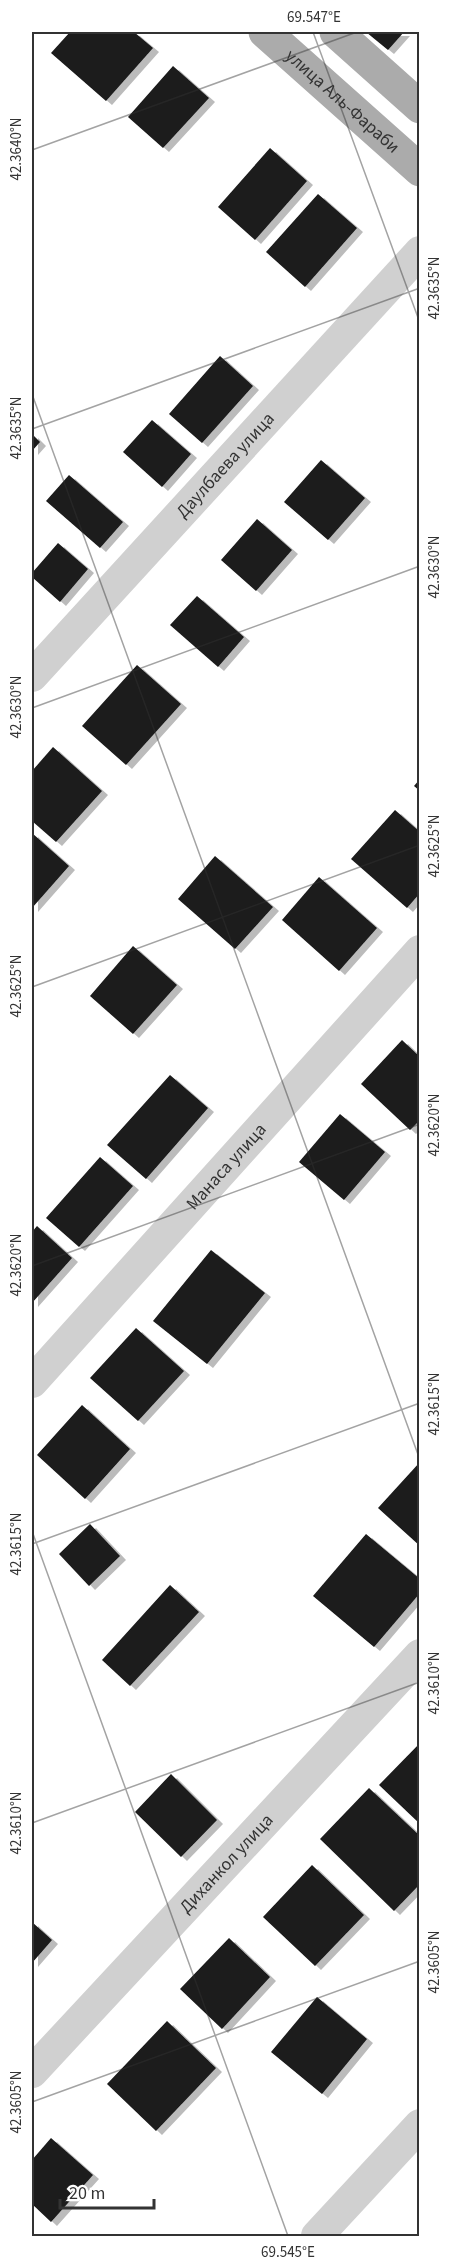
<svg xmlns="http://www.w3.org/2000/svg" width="451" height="2268" font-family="'Source Sans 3',sans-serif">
<defs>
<filter id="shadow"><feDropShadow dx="6" dy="4" stdDeviation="0" flood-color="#0004"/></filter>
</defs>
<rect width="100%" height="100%" fill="#fff"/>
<!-- building -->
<path fill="#1a1a1a" filter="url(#shadow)" d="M70 32H134L153 48 106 101 51 53Z
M366 32H404L388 50Z
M173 66 209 98 163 148 128 117Z
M270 148 307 181 255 240 218 207Z
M318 194 357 228 305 287 266 252Z
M220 356 253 386 202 443 169 414Z
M152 420 191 454 162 487 123 452Z
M32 434 40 442 32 451Z
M321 460 365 498 328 540 284 502Z
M69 475 123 522 100 548 46 501Z
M257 519 292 550 256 591 221 560Z
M58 543 88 569 60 602 32 577V573Z
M197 596 244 637 218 667 170 625Z
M137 665 181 704 126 765 82 726Z
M53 747 102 791 56 842 32 821V771Z
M420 779V791L414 786Z
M395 810 420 832V893L407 908 351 859Z
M32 833 69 866 32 908Z
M215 856 273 907 235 949 178 899Z
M319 877 377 928 339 971 282 920Z
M133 946 177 985 133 1034 90 996Z
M402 1040 420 1057V1120L410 1130 361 1084Z
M170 1075 208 1108 146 1179 107 1145Z
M340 1114 385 1152 344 1200 299 1162Z
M100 1157 133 1186 79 1247 46 1218Z
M37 1226 72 1258 32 1303V1232Z
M211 1250 265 1293 207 1364 153 1321Z
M136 1328 184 1371 138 1421 90 1378Z
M82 1405 130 1449 85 1499 37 1455Z
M420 1462V1546L378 1508Z
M90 1524 120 1556 89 1586 59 1554Z
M366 1534 420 1579V1593L374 1647 313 1596Z
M170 1585 199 1612 130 1686 102 1660Z
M420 1743V1824L379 1785Z
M171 1774 217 1820 181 1857 135 1812Z
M369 1788 420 1836V1884L394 1911 320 1839Z
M312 1865 364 1915 315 1966 263 1917Z
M32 1922 52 1940 32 1963Z
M229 1938 270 1977 222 2029 180 1989Z
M317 1997 367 2039 322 2094 271 2052Z
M167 2021 216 2068 156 2131 107 2084Z
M51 2138 93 2175 51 2222 32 2204V2160Z"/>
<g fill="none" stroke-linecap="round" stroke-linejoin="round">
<!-- minor -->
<g stroke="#d0d0d0" stroke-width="32">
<path id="s1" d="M32 676 420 252"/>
<path id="s2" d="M32 1382 420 951"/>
<path id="s3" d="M32 2072 420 1655"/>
<path d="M317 2236 420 2125"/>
</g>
<!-- major -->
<g stroke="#ababab" stroke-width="33">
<path id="s4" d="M265 32 420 170"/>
<path d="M336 32 420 107"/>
</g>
</g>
<!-- ticks -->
<path fill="none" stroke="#333" stroke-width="1.5" stroke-opacity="0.45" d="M313 32 420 323M32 150 357 32M32 394 420 1460M32 429 420 288M32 708 420 566M32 987 420 845M32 1266 420 1124M32 1531 288 2236M32 1544 420 1403M32 1823 420 1682M32 2102 420 1961"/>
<g text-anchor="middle" stroke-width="6" stroke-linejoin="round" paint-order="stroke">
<!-- street labels -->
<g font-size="18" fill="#333" stroke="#fff">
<text dy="6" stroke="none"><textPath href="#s4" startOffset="104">улица Аль-Фараби</textPath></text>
<text dy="6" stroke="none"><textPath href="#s1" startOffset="286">Даулбаева улица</textPath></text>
<text dy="6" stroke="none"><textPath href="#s2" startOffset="290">Манаса улица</textPath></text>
<text dy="6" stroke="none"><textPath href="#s3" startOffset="285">Диханкол улица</textPath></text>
</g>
</g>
<!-- border -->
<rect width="451" height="2268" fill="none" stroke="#ffffff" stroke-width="66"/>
<!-- scale -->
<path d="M60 2199v9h94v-9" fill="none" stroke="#333333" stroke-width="3"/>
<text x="69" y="2199" font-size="18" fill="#333333" stroke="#ffffff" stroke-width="4.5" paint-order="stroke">20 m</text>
<rect x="33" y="33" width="385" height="2202" fill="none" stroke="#333" stroke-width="2"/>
<g font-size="15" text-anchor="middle" fill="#333">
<text x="314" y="22">69.547°E</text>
<text transform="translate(16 149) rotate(-90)" y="5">42.3640°N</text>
<text transform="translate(434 288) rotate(-90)" y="5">42.3635°N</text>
<text transform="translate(16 428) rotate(-90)" y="5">42.3635°N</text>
<text transform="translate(434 567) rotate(-90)" y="5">42.3630°N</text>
<text transform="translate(16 707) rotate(-90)" y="5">42.3630°N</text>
<text transform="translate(434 846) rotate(-90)" y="5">42.3625°N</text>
<text transform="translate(16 986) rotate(-90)" y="5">42.3625°N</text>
<text transform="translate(434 1125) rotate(-90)" y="5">42.3620°N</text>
<text transform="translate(16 1265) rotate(-90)" y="5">42.3620°N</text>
<text transform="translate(434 1404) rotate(-90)" y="5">42.3615°N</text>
<text transform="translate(16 1544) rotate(-90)" y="5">42.3615°N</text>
<text transform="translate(434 1683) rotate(-90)" y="5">42.3610°N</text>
<text transform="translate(16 1823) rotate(-90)" y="5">42.3610°N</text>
<text transform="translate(434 1962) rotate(-90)" y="5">42.3605°N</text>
<text transform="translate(16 2102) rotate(-90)" y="5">42.3605°N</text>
<text x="288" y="2257">69.545°E</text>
</g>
</svg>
